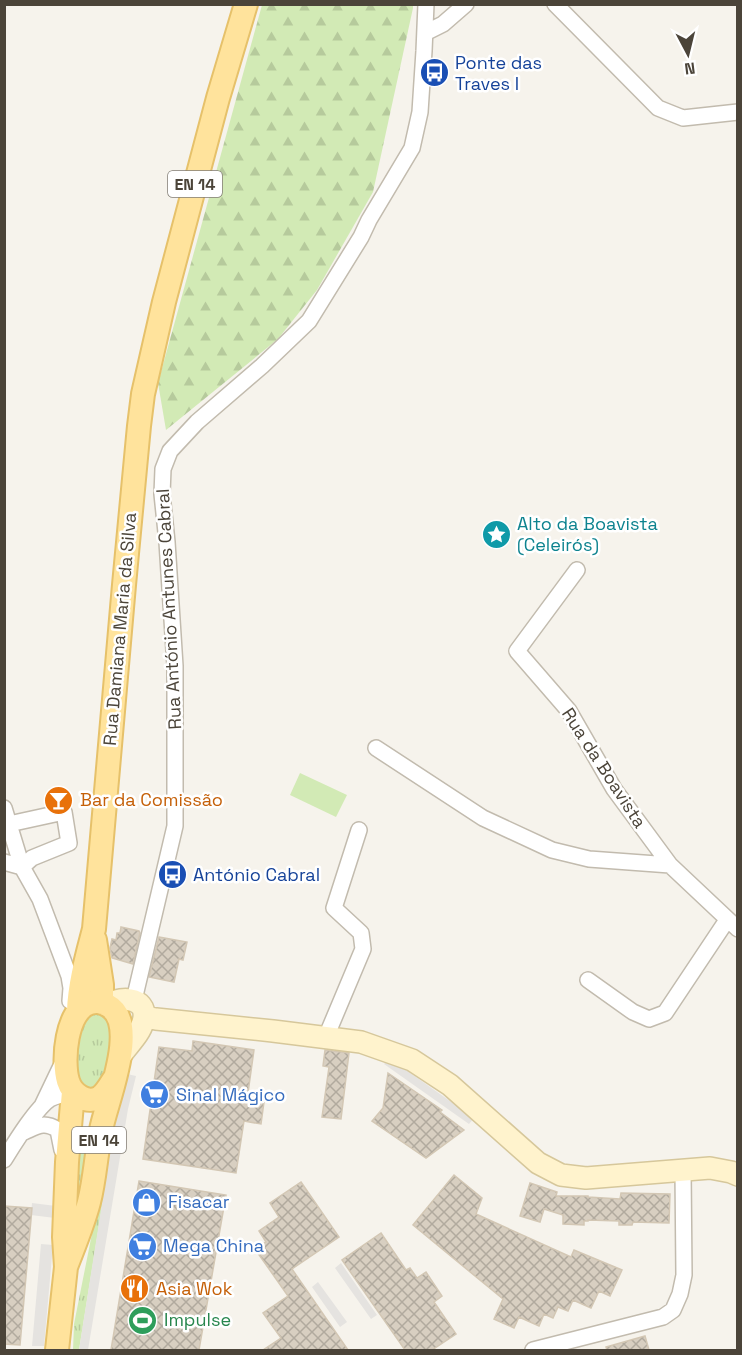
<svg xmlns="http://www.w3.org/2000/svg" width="742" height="1355" font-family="'Space Grotesk',sans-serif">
<defs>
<pattern id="grass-tufts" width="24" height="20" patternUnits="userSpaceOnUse" patternTransform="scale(1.5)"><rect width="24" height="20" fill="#d2eab5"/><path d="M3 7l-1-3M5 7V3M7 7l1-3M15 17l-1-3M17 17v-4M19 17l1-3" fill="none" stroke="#b6ca9c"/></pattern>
<pattern id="forest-firs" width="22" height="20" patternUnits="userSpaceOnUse" patternTransform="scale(1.5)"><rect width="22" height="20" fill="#d2eab5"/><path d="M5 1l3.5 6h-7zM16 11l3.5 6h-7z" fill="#b6ca9c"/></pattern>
<pattern id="building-cross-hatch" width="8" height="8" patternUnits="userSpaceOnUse" patternTransform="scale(1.5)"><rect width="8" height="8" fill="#d8cfc1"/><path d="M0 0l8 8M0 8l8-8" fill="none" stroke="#b1aa9e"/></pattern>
</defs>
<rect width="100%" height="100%" fill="#f6f3ec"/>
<!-- grass -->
<path fill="url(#grass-tufts)" d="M94 1012 101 1013 110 1023V1060L100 1086 84 1091 75 1074 74 1061 83 1022Z
M116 1113H117L79 1350H73L74 1324Z
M80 1131 93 1133 75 1226 72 1223Z"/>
<!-- forest -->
<path fill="url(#forest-firs)" d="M262 5 413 4V8L373 192 317 290 278 339 166 430 158 383Z"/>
<!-- pitch -->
<path fill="#d2eab5" d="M300 773 347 795 336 817 290 795Z"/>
<!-- parking -->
<path fill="#e5e3e0" d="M389 1058 474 1118 469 1124 384 1064Z
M127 1074 136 1076 128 1109 88 1350H79L109 1159 117 1113Z
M32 1203 56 1206 55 1218 31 1215Z
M41 1244 53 1245 44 1346H32Z
M341 1263 377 1315 371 1319 335 1268Z
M318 1282 347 1322 340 1327 312 1287Z"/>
<!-- building -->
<path fill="url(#building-cross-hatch)" stroke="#d3c7b4" stroke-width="1.5" d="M121 927 139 931 140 933 133 964 112 958 110 948 112 939 116 940 117 933H120Z
M159 937 187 942 183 960 179 959 174 982 149 977Z
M193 1041 254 1050 247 1100 264 1102 261 1124 244 1121 236 1173 143 1159 159 1047 192 1051Z
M325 1050 349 1053 341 1119 322 1117 329 1067 323 1066Z
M388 1073 442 1110 440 1112 464 1130 426 1158 372 1121 383 1108Z
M454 1175 482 1198 476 1214 571 1257 574 1250 622 1270 610 1296 599 1291 591 1308 573 1300 568 1311 558 1307 553 1318 544 1314 539 1326 519 1317 514 1328 494 1319 503 1299 413 1225Z
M139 1181 226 1195 199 1350H111Z
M301 1182 339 1237 292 1269 348 1350H263L281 1338 263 1313 288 1296 255 1249 266 1242 259 1231 279 1217 270 1203Z
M530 1183 557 1192 556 1196H588V1197L620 1199 621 1193 670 1194 669 1223 633 1222 632 1225H619V1221L588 1220V1221H584V1225L563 1224V1215L544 1209 540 1222 520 1216Z
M4 1206 32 1208 20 1345 4 1344Z
M381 1233 406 1270 410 1268 417 1278 426 1272 442 1296 434 1302 456 1334 432 1350H405L342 1260Z
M645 1336 649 1350H607L606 1347Z"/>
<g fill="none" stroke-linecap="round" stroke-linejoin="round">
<defs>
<path id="street" d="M555 4 658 108 683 118 738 112
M425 33 443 24 466 4
M577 570 517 651 569 711 614 789 670 865 738 929
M376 748 483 818 552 850 589 859 670 865
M4 808 22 867 40 899 69 976 71 988 70 1001
M9 824 64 812 69 843 32 858 22 867
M4 862 22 867
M588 980 633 1012 649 1019 665 1013 727 920
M134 1000 175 826V666L167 542 162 494 163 469 170 451 197 422 262 366 309 321 361 237 369 220 412 148 420 112 424 51 426 4
M326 1037 363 949 361 933 334 908 359 830
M42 1106 64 1060
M24 1132C38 1126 44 1121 58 1130L62 1150
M4 1160C14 1144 36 1108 50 1099 57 1095 65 1095 72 1090
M533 1350 663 1317 673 1310 680 1294 684 1275 683 1170"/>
<path id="secondary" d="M108 1005C123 994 150 999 143 1022 140 1034 128 1045 121 1055
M145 1017 156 1019 273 1031 361 1042 412 1060 450 1085 538 1163 561 1175 586 1178 710 1168 731 1172 738 1175"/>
<path id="primary" d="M95 940 102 985V1003
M78 1011C79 983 87 956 94 929L124 585 139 426 143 394 164 302 218 98 246 4
M66 1267C74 1246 83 1225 89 1202 95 1179 96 1154 101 1130 106 1102 141 1022 107 1005 102 1002 96 1001 90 1003 66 1010 62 1061 68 1081 72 1094 87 1105 100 1097 106 1093 110 1085 114 1079
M57 1350 66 1267 64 1237 67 1162 73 1092"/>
</defs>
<!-- street casing -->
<use href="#street" stroke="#c2bbae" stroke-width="18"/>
<!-- secondary casing -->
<use href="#secondary" stroke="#d6c79b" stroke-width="24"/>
<!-- primary casing -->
<use href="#primary" stroke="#e6c16a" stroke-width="26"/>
<!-- street -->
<use href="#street" stroke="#fff" stroke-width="15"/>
<!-- secondary -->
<use href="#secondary" stroke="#fff3cd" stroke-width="21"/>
<!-- primary -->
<use href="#primary" stroke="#ffe39c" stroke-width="22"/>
</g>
<!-- icons -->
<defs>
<symbol id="bus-disc" viewBox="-11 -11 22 22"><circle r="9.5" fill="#1a4fb4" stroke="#fff"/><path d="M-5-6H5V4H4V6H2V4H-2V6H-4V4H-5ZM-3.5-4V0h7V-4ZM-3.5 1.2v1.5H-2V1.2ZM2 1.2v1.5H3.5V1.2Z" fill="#fff"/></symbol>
<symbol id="sight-disc" viewBox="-11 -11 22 22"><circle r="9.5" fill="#0f9aa8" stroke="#fff"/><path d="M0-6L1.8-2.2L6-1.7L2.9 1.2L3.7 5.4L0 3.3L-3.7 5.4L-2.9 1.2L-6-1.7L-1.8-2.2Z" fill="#fff"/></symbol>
<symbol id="bar-disc" viewBox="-11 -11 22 22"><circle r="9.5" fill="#e8710a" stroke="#fff"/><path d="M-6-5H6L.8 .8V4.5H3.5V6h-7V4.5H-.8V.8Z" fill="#fff"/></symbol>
<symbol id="supermarket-disc" viewBox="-11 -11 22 22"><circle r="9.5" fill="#3f7fe0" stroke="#fff"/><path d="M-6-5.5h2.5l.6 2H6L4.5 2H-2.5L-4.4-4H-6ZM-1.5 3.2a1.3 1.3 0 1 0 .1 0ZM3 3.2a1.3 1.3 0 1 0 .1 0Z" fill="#fff"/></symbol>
<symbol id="shop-disc" viewBox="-11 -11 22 22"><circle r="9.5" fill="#3f7fe0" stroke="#fff"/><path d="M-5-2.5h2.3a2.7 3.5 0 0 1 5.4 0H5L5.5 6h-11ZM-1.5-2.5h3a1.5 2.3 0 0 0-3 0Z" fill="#fff"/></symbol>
<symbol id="restaurant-disc" viewBox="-11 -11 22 22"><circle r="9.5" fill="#e8710a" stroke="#fff"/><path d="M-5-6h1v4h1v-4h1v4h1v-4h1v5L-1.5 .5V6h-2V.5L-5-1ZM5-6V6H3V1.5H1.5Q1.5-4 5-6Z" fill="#fff"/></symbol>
<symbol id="stadium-disc" viewBox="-11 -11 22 22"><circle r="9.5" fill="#2e9e5b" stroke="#fff"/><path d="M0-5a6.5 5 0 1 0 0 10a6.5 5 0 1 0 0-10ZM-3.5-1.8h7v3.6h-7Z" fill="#fff"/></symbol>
</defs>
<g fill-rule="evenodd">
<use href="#bus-disc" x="418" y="56" width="33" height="33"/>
<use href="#sight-disc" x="480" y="518" width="33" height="33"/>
<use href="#bar-disc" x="42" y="784" width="33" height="33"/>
<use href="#bus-disc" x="156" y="858" width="33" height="33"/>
<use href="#supermarket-disc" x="138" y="1078" width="33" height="33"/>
<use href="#shop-disc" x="130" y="1186" width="33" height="33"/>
<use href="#supermarket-disc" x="126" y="1230" width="33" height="33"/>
<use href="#restaurant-disc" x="118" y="1272" width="33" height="33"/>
<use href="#stadium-disc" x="126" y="1304" width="33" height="33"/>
</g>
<g text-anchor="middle" stroke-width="5" stroke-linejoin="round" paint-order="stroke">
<!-- shield labels -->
<g fill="#fff" stroke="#817c74" stroke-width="1.5">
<rect x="168" y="171" width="54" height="26" rx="4.5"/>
<rect x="72" y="1127" width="54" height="26" rx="4.5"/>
</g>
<g font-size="16" font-weight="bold" fill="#4b4439">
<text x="195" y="190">EN 14</text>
<text x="99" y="1146">EN 14</text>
</g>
<!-- transit labels -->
<g font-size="18" fill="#164399" stroke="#fff" text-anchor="start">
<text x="455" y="69">Ponte das<tspan x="455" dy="21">Traves I</tspan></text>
<text x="193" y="881">António Cabral</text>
</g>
<!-- culture labels -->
<g font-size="18" fill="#0d838f" stroke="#fff" text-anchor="start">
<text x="517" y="530">Alto da Boavista<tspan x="517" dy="21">(Celeirós)</tspan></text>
</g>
<!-- street labels -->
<g font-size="18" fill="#4b4439" stroke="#fff">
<text transform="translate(169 609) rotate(-93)" y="6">Rua António Antunes Cabral</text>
<text transform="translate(120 629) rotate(-85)" y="6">Rua Damiana Maria da Silva</text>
<text transform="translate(604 768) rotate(57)" y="6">Rua da Boavista</text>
</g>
<!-- food labels -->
<g font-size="18" fill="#c56008" stroke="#fff" text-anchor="start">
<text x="80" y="806">Bar da Comissão</text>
<text x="156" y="1295">Asia Wok</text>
</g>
<!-- shop labels -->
<g font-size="18" fill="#366cbe" stroke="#fff" text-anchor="start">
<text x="176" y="1101">Sinal Mágico</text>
<text x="168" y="1208">Fisacar</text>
<text x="163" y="1252">Mega China</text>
</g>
<!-- leisure labels -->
<g font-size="18" fill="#27864d" stroke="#fff" text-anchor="start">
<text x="164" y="1326">Impulse</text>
</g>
</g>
<!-- border -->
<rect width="742" height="1355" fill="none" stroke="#4b4439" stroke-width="12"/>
<!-- north arrow -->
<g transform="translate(688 54) rotate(173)" stroke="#ffffff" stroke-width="4.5" paint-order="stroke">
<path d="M0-4.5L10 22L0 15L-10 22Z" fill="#4b4439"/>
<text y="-9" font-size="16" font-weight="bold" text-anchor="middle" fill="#4b4439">N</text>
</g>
</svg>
